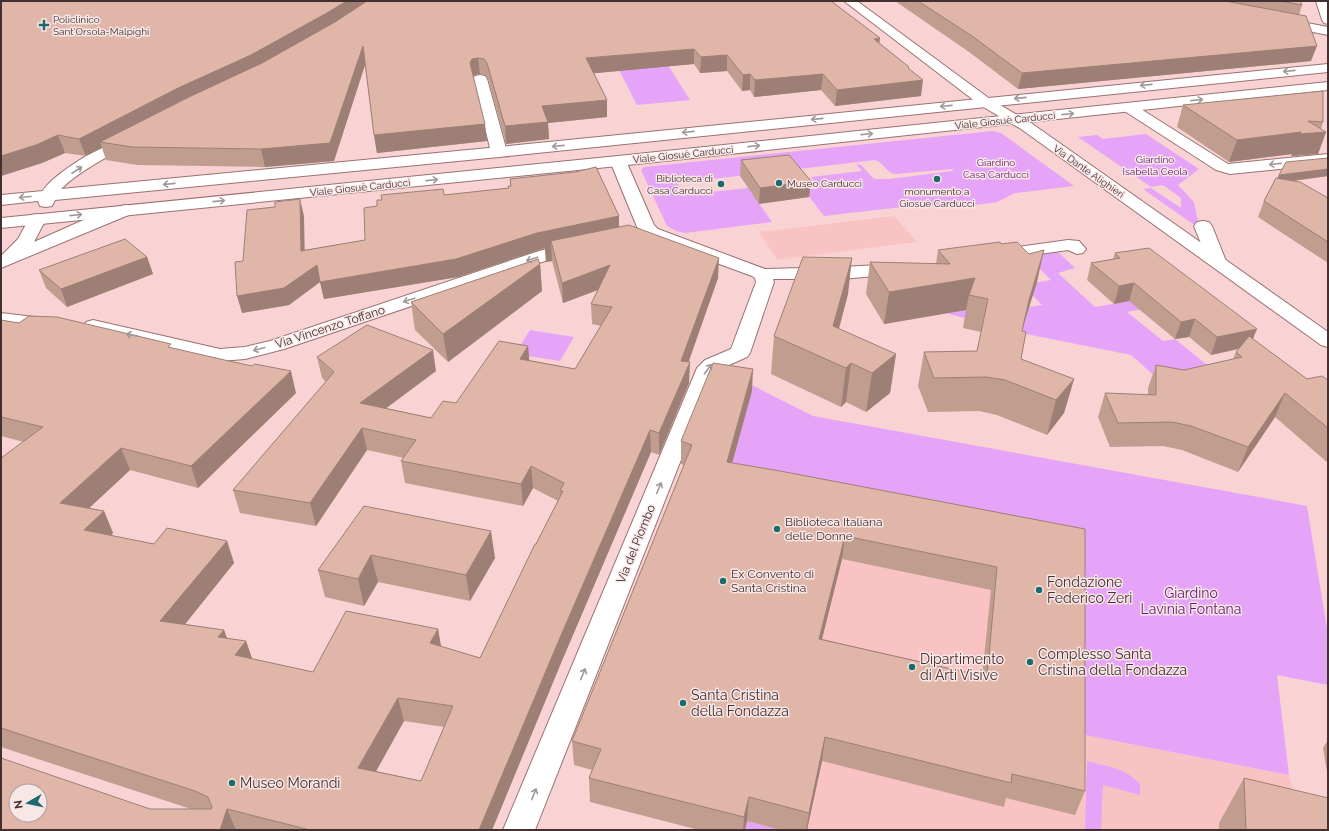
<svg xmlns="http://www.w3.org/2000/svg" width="1329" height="831" font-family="Raleway,sans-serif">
<rect width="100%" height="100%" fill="#f9d3d3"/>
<!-- built -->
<path fill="#fac3c3" d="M894 216 917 242 777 260 759 232Z
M785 532 1078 590 1075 733 1289 775 1304 830H745L747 821Z"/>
<!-- green -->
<path fill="#e5a4f8" d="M666 62 690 100 637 105 617 66Z
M993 131 1001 133 1074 186 1015 193 997 202 984 204 951 207 920 205 824 216 804 190 820 188 811 177 862 171 856 164 861 165 874 179H890L952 171 954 169 965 168 895 174C886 173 884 162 875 160L677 183 684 195 748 188 772 222 685 233 676 231 667 226 641 170 644 167Z
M1146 134 1199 169 1178 185 1194 202 1199 226 1197 227 1143 189 1151 188 1181 208V198L1163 185 1151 187 1078 137 1097 135 1103 139Z
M1058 252 1075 268 1058 273 1095 307 1178 292 1189 300 1127 312 1163 341 1175 339 1212 369 1158 379 1131 355 1021 333 949 314 944 311 933 271 1002 311 1042 305 1023 285 1051 280 1027 256Z
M530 330 574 337 560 361 515 354Z
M740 379 813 416 1307 506 1328 635V685L1277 675 1289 775 1075 733 1078 590 736 495 716 383Z
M1087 761C1108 767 1124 767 1140 784V795L1103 785 1101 830H1085Z
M747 821 781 830H745Z"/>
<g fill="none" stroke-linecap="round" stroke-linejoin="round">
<defs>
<path id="street" d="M1281 18 1328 27V35L1277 25 1275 22 1277 19Z
M480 75 485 76 487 79 507 152 504 155 499 157 494 155 491 152 473 79 475 76Z
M1128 103 1133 104 1228 164 1328 154V164L1230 174 1216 170 1123 110 1121 107 1123 104Z
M618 156 623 158 626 161 654 225 658 229 765 269 842 267 897 264 903 265 906 269 903 273 897 274 842 279H773L774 282 750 353 747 357 716 371 535 830H503L697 368 705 360 731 349 756 282 755 278 752 276 646 237 637 227 610 161 613 158Z
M1203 221 1209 222 1212 226 1226 261 1223 265 1217 266 1211 265 1208 261 1194 226 1197 222Z
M1068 240 1079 241 1086 249 1083 253 1077 254 1068 250 997 260 991 259 988 255 991 251 997 250Z
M575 243 581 244 584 248 581 252 551 259 284 349 245 359 220 361 86 330 83 326 86 322 93 320 220 349 245 347 270 341 539 251Z
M1 313 50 319 57 321 60 325 57 329 50 331 1 325Z"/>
<path id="secondary" d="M844 1H857L990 99 1031 123 1328 332V347L1321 345 1021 129 980 105Z
M1316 1H1328V24L1324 23 1322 20Z
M125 205 131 206 133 210 131 214 1 268V256L18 239 31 215 37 214 43 215 46 219 34 242 97 214Z"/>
<path id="primary" d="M1328 64V72L499 157 55 200 52 206 46 207 40 206 38 201 1 205V195L43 191C52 174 111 139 130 135L135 136 137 139 135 142C111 155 80 170 61 189L499 147Z
M1328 82V90L618 166 1 228V218L618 156Z"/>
</defs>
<!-- street casing -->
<use href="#street" stroke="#9a7171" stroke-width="2"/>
<!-- secondary casing -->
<use href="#secondary" stroke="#9a7171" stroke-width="2"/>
<!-- primary casing -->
<use href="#primary" stroke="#9a7171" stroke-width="2"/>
<!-- street -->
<use href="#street" fill="#fff" fill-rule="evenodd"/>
<!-- secondary -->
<use href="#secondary" fill="#fff" fill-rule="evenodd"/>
<!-- primary -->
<use href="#primary" fill="#fff" fill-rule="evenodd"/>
</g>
<!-- wall -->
<path fill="#c19d90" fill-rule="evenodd" d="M1 1H836H832L879 43 909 67V69L921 96 835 106 821 90 754 97 750 90 742 91 727 71 700 73 694 64 594 73 607 100V117L548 123 549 139 506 144 488 79 485 75 480 74 474 75 473 76 487 141 377 153 374 135 365 64 334 161 265 167 137 165 106 160 102 148 86 156 65 153 42 163 1 176Z
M895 1H1300L1302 5 1299 15 1311 61 1018 89 969 52Z
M1183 105 1323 122 1321 129 1326 132 1318 154 1291 156 1292 154 1229 162 1177 127Z
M1328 158V176L1293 181 1328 198V263L1258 217 1264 201 1277 178 1279 175Z
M741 160 811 181 809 197 759 204 740 176Z
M510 179 619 216V227L718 278 688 361 689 383 659 455 651 452 561 663 492 830H1L150 809H191L1 747V458L24 442 1 436V320L19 323 172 348 296 393 198 488 130 470 89 508 104 511 113 533 111 536 154 544 227 541 234 563 185 624 224 630 227 638 246 641 252 659 313 672 438 629 441 647 480 658 536 544 558 501 533 488 523 506 405 483 401 461 404 458 367 450 316 526 240 513 233 490 326 382 322 378 317 357 436 371 386 408 431 418 456 403 528 346 529 360 575 369 601 326 592 324 591 304 598 290 563 303 552 261 546 262 545 248 458 277 324 299 320 282 289 305 242 313 243 261 304 216V250L365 240 377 206 444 195 508 188 510 186ZM404 721 444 727 421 781 376 771Z
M938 250 1037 282 1024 323 1022 331 1021 359 1074 379 1064 413 1047 435 997 415 979 411 928 412 918 386 924 352 977 351 981 332 963 328 966 310 884 324 866 294 870 262 936 264Z
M1115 253 1253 339 1307 379 1328 380V463L1275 417 1238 472 1182 450 1163 446 1110 447 1098 417 1105 393 1148 395V388L1156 365 1184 370 1233 359 1236 352 1239 349 1211 355 1189 337 1175 339 1129 301 1114 304 1087 280 1091 263 1113 259Z
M147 257 153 274 67 307 46 288 39 270Z
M540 264 542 291 448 362 415 330 411 302Z
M848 294 839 329 896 354 890 393 866 412 846 402 841 407 771 374 774 336Z
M752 391 732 463 1085 529V791L1075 815 1006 798 1004 807 822 761 807 830H781L747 821 745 830H699L590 802 589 778 592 770 574 765 572 741 684 465 681 464V441ZM842 559 991 590 982 676 822 639Z
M364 506 495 558 470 601 378 582 364 606 325 597 318 570Z
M1328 740V778L1323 748Z
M1244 778 1328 830H1219V823Z"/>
<!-- shaded-wall -->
<path fill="#9d7f76" d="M347 1H373L254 71 100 142 102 148 86 156 79 139Z
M880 38 878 54 874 39Z
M363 46 366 62 334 161 265 167 261 149Z
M1317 46 1311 61 1018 89 1022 73Z
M694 49V64L587 74 586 58Z
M727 55V71L700 73 701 57Z
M478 58 480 74 474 75 472 79 470 63 472 59Z
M909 67 907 82 923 80 921 96 835 106 837 90 908 68Z
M750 74V90L742 91 743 75Z
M823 74 821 90 754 97 755 80Z
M607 100V117L548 123 549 139 506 144 505 126 542 106Z
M485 124 487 141 377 153 374 135Z
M1301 132H1326L1318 154 1291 156 1292 154 1229 162 1237 140Z
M58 135 65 153 42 163 1 176V156Z
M1328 169V176L1276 183 1279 175Z
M811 181 809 197 759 204 760 188Z
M300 199 304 216 305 268 301 251Z
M619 216V233L551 241 552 261 546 262 545 248 458 277 324 299 320 282 289 305 242 313 237 296 317 265 537 233Z
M1044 250 1037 282 1021 333 1029 300Z
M147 257 153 274 67 307 61 289Z
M719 258 718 278 683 378 690 362 689 383 659 455V433L681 361Z
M852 258 848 294 830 361 833 326Z
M540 264 542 291 448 362 443 334Z
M610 265 611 285 563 303 562 283Z
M975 278 969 295 966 310 884 324 889 292Z
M1134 283 1129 301 1114 304 1119 286Z
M1195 319 1189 337 1175 339 1181 322Z
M1257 329 1250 346 1211 355 1217 337Z
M528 346 530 367 520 359Z
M433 350 436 371 365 424 360 403Z
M896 354 890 393 866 412 872 373Z
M851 363 846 402 841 407 846 368Z
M753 369 752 391 726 485 727 462Z
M291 371 296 393 198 488 191 466Z
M1074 379 1064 413 1047 435 1056 400Z
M1285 393 1275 417 1238 472 1248 447Z
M362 428 367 450 316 526 310 503Z
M650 430 651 452 561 663 492 830H479L559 640Z
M121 448 130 470 70 526 60 503Z
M531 466 533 488 523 506 521 484Z
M104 511 113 533 94 553 84 530Z
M491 531 495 558 470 601 466 575Z
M845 536 842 559 816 663 819 639Z
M227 541 234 563 170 643 160 621Z
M371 555 378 582 364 606 358 579Z
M438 629 442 652 430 643Z
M224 630 232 653 218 637Z
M246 641 254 664 235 655Z
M398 698 404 721 365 791 358 768Z
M825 737 822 761 807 830H806L809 813Z
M749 797 747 821 745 830H743L744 817Z
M227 809 236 830H220Z"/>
<!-- building -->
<path fill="#e0b6a8" stroke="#9d7f76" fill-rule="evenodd" d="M1 1H347L325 14 251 55 178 88 79 139 58 135 36 145 1 156Z
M367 1H831L880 38 874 39 909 67 908 68 923 80 837 90 823 74 755 80 750 74 743 75 727 55 701 57 694 49 586 58 607 100 542 106 548 122 505 126 487 63 484 59 478 58 472 59 470 63 485 124 374 135 363 46 330 143 261 149 132 147 100 142 189 97 262 63 335 22Z
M918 1H1225L1306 16 1317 46 1022 73 972 36Z
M1280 1H1300L1302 5Z
M1323 91V122L1308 121 1326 132 1300 134 1301 132 1237 140 1183 105Z
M789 155 811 181 760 188 741 160Z
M1328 158V169L1279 175 1286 162Z
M596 167 619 216 537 233 456 259 320 282 317 265 284 288 237 296 235 262 243 261 247 210 275 207V202L300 199 301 251 365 240 364 208 377 206V200H382L381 195 443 189 444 195 509 188 508 186H511L510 179 575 172Z
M1276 178 1300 182 1328 198V242L1264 201Z
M629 225 719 258 681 361 690 362 659 433 650 430 559 640 479 830H310L227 809 220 830H1V758L150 809H211L212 807 208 797 195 791 1 728V458L43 427 1 417V320L19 323 29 316 57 317 171 344 168 347 229 361 252 366 255 364 291 371 191 466 121 448 60 503 104 511 84 530 154 544 167 528 227 541 160 621 224 630 218 637 246 641 235 655 313 672 346 611 438 629 430 643 480 658 535 544H536L563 491H560L564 483 531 466 521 484 401 461 416 440 362 428 310 503 233 490 334 372 317 357 367 325 433 350 360 403 431 418 443 401 456 403 499 341 528 346 520 359 575 369 612 307 591 304 610 265 562 283 551 241 545 242ZM398 698 453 706 421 781 358 768ZM16 791H40V815H16Z
M125 239 147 257 61 289 39 270Z
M1000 242 1001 244 1017 242 1029 254 1044 250 1029 300 1022 331 1026 332 1021 359 1074 379 1056 400 1005 380 986 377 934 378 924 352 977 351 988 299 969 295 975 278 889 292 870 262 950 264 938 250Z
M1149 248 1257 329 1217 337 1195 319 1181 322 1134 283 1119 286 1091 263 1120 258 1115 253Z
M803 257 852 258 833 326 896 354 872 373 851 363 846 368 774 336Z
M538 259 540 264 443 334 411 302Z
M1249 336 1307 379 1322 376 1328 380V428L1285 393 1248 447 1191 426 1172 422 1118 423 1105 393 1156 395V365L1184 370 1242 357 1236 352Z
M713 363 753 369 727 462 780 471 1085 529V791L1012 774 1011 783 825 737 809 813 749 797 744 817 589 778 601 749 572 741 692 445 681 441ZM845 536 997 567 987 677 819 639Z
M364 506 491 531 466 575 371 555 358 579 318 570Z
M1244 778 1328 798V830H1246Z"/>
<!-- one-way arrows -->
<defs><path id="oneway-shaft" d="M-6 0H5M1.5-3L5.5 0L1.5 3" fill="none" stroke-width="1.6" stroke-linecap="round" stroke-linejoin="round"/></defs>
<g stroke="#a19898">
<use href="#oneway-shaft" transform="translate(1289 71) rotate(174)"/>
<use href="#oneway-shaft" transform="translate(1146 85) rotate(174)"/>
<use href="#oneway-shaft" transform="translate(1020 98) rotate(174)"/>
<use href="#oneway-shaft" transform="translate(1197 100) rotate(-6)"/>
<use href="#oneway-shaft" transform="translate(946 106) rotate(174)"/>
<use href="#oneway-shaft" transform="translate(1068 114) rotate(-6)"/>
<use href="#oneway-shaft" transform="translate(817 119) rotate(174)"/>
<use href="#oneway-shaft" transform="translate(688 132) rotate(174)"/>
<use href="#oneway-shaft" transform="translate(867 134) rotate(-6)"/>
<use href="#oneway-shaft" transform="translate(558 146) rotate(174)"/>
<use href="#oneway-shaft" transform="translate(754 146) rotate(-6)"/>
<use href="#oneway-shaft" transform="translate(1275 164) rotate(174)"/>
<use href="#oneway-shaft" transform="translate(77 170) rotate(-33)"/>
<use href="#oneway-shaft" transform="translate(432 180) rotate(-6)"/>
<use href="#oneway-shaft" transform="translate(169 184) rotate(174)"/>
<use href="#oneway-shaft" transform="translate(25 197) rotate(175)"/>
<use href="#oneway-shaft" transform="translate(219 201) rotate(-6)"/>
<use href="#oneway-shaft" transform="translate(76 215) rotate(-6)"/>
<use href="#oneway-shaft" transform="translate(532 259) rotate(162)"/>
<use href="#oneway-shaft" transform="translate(409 300) rotate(162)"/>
<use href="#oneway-shaft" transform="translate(132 335) rotate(-167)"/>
<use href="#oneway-shaft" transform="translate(259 349) rotate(165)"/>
<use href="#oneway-shaft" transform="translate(708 369) rotate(-53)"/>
<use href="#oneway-shaft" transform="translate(659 488) rotate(-68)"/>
<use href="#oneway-shaft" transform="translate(583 674) rotate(-68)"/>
<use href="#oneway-shaft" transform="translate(534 794) rotate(-68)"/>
</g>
<!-- markers -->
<g fill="#1d6a6d" stroke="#f9e6e6" stroke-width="1.5">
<path d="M42 19h4v4h4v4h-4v4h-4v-4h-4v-4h4z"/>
<circle cx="937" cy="179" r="4"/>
<circle cx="779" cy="183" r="4"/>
<circle cx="721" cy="184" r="4"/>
<circle cx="777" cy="529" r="4"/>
<circle cx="723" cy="581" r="4"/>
<circle cx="1039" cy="590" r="4"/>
<circle cx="1030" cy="662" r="4"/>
<circle cx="912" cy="667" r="4"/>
<circle cx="683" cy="703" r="4"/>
<circle cx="232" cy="783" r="4"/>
</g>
<g text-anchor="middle" stroke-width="3" stroke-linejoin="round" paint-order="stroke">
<!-- far-poi labels -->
<g font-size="10" fill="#433131" stroke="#f9e6e6" text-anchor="start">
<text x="53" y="23">Policlinico<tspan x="53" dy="12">Sant'Orsola-Malpighi</tspan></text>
<text x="713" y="182" text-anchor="end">Biblioteca di<tspan x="713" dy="12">Casa Carducci</tspan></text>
<text x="787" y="187">Museo Carducci</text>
<text x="937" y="195" text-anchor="middle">monumento a<tspan x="937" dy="12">Giosuè Carducci</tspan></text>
</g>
<!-- far-street labels -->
<g font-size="10" fill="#433131" stroke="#f9e6e6">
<text transform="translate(1005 120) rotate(-6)" y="4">Viale Giosuè Carducci</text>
<text transform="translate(683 154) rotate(-6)" y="4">Viale Giosuè Carducci</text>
<text transform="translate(1089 171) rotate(35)" y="4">Via Dante Alighieri</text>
<text transform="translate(360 187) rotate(-6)" y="4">Viale Giosuè Carducci</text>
</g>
<!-- far-park labels -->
<g font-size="10" fill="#611a73" stroke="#f9e6e6">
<text x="1155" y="163">Giardino<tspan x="1155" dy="12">Isabella Ceola</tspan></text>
<text x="996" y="166">Giardino<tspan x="996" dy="12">Casa Carducci</tspan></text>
</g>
<!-- street labels -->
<g font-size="12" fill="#433131" stroke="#f9e6e6">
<text transform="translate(330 327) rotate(-18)" y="4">Via Vincenzo Toffano</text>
<text transform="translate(636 544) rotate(-68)" y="4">Via del Piombo</text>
</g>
<!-- poi labels -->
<g font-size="12" fill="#433131" stroke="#f9e6e6" text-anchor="start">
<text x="785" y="526">Biblioteca Italiana<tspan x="785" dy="14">delle Donne</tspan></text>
<text x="731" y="578">Ex Convento di<tspan x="731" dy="14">Santa Cristina</tspan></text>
</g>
<!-- near-poi labels -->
<g font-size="14" fill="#433131" stroke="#f9e6e6" text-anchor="start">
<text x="1047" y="587">Fondazione<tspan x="1047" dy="16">Federico Zeri</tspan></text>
<text x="1038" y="659">Complesso Santa<tspan x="1038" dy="16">Cristina della Fondazza</tspan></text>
<text x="920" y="664">Dipartimento<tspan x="920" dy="16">di Arti Visive</tspan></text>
<text x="691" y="700">Santa Cristina<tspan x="691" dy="16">della Fondazza</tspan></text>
<text x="240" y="788">Museo Morandi</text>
</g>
<!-- near-park labels -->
<g font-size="14" fill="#611a73" stroke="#f9e6e6">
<text x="1191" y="598">Giardino<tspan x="1191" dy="16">Lavinia Fontana</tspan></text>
</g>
</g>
<!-- border -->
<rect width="1329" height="831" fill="none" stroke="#433131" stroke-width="4"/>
<!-- north arrow -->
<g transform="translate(28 803) rotate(261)"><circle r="19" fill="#f9e6e6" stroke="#b09e9e"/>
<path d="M0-3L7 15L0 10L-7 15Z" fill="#1d6a6d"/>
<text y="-6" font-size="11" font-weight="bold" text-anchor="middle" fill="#433131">N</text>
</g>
</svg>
